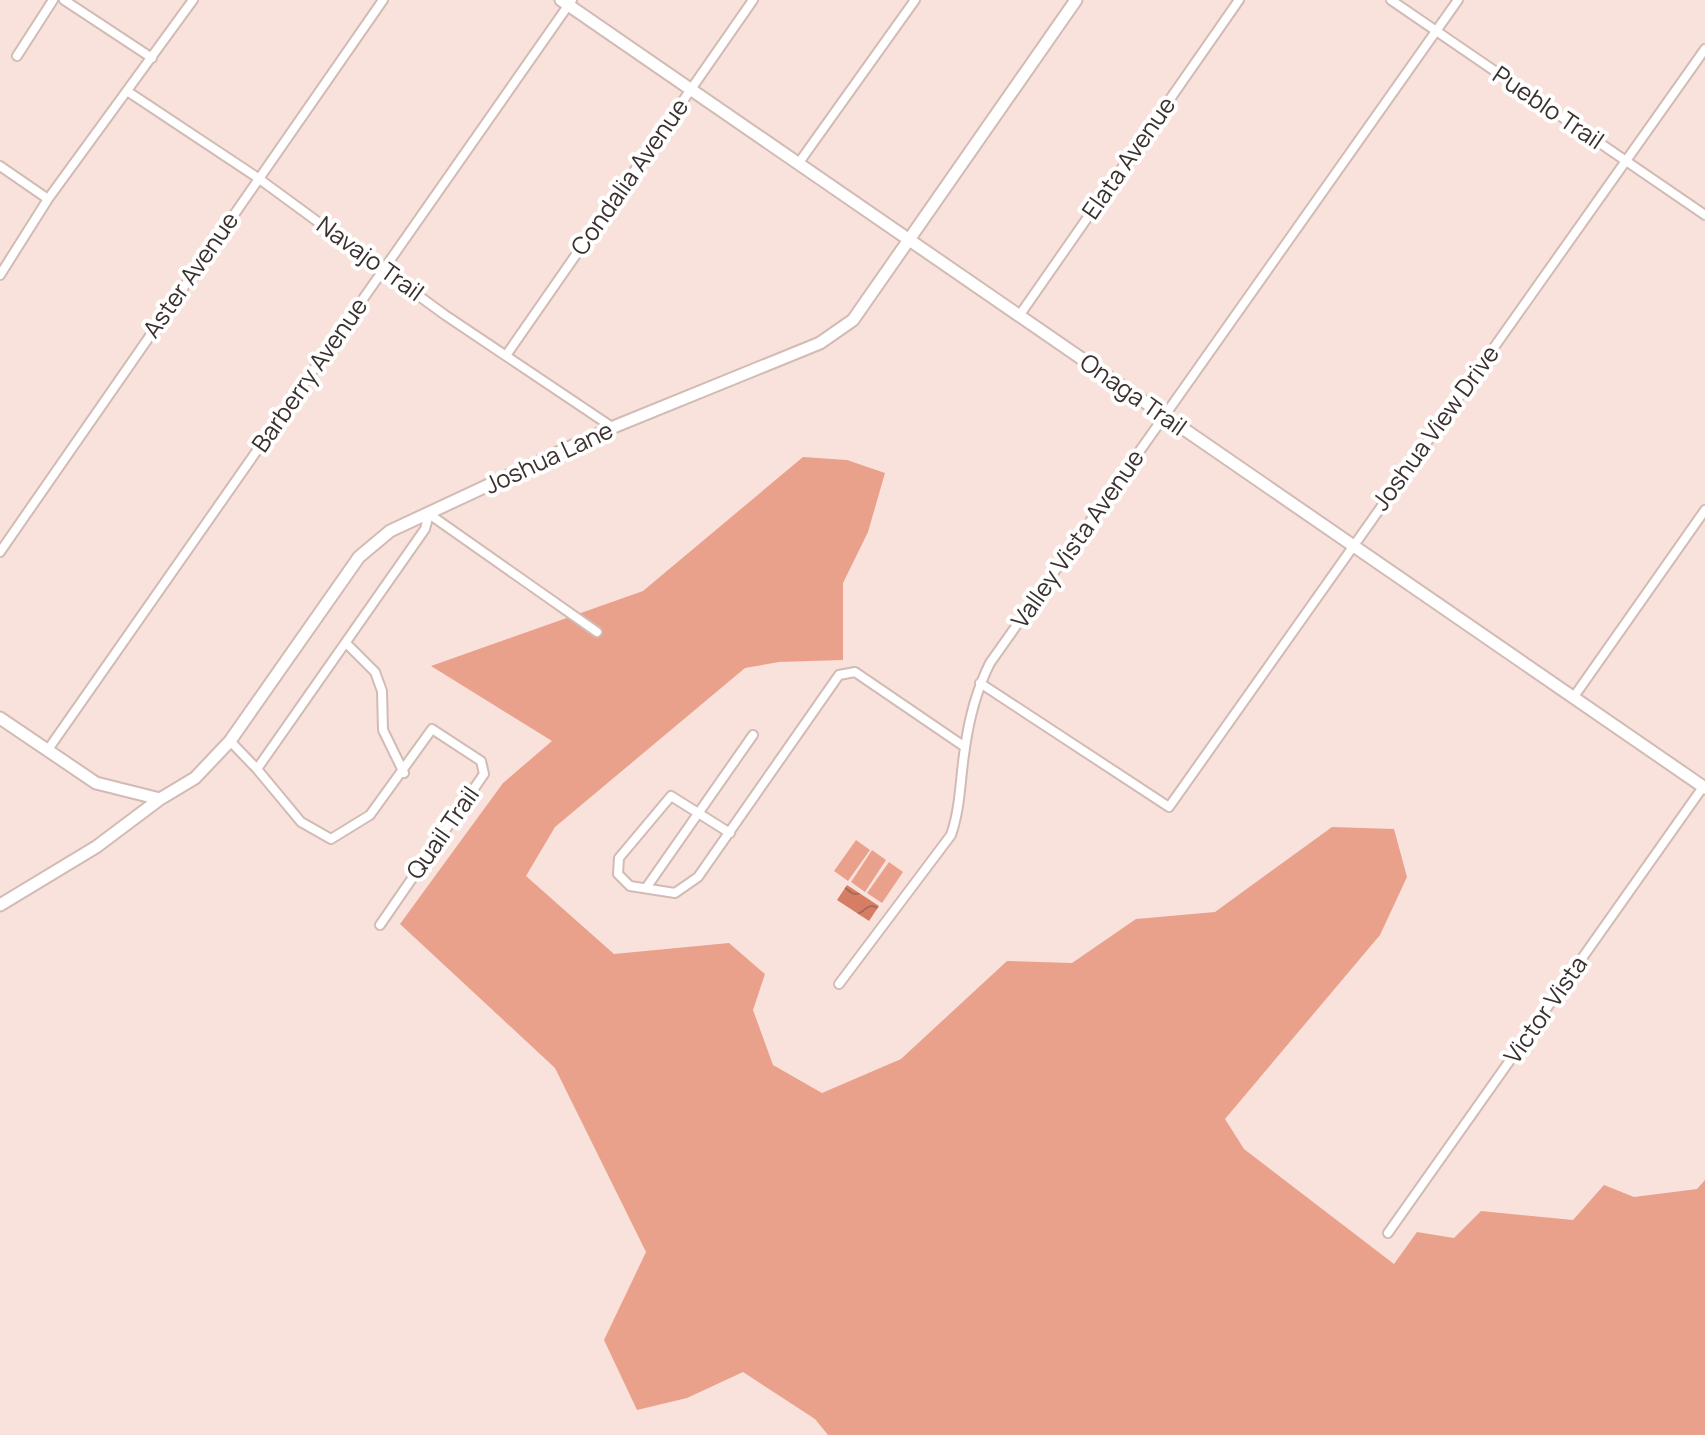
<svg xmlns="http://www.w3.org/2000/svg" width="1705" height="1435" font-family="Manrope,sans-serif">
<defs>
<pattern id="water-waves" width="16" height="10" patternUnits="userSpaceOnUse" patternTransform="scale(2)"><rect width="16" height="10" fill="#d57e65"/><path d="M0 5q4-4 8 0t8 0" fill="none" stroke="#ae6854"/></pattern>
</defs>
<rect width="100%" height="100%" fill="#f9e2db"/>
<!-- grass -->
<path fill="#e9a18c" d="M803 457 847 460 885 473 868 532 843 583V660L779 662 745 668 555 827 526 876 614 954 729 943 765 974 753 1010 773 1065 822 1093 901 1059 1007 961 1072 963 1136 919 1215 912 1332 827 1394 829 1407 877 1380 935 1225 1119 1244 1149 1394 1264 1417 1232 1454 1238 1481 1211 1573 1220 1604 1185 1634 1197 1697 1189 1705 1180V1435H828L815 1419 743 1372 687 1398 637 1410 604 1340 646 1252 555 1068 400 924 503 783 552 741 431 666 643 591Z
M856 840 870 850 848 881 834 871Z
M872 850 886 860 865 892 851 882Z
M889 862 903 872 882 903 867 893Z"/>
<!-- water -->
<path fill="url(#water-waves)" d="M847 885 879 906 869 921 837 900Z"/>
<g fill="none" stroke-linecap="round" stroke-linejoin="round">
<defs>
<path id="street" d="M64 0 152 58
M1391 0 1705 215
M17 56 53 0
M127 91 258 178 445 315 612 427
M798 164 915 0
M0 166 48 199
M0 275 48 199 193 0
M1019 316 1239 0
M507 354 753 0
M0 552 383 0
M347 644 375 672 382 691 383 730 404 773
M980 683 1169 807 1705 49
M1573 698 1705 510
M230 741 257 769 425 529 429 514 597 632
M47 751 572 0
M257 769 301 822 331 839 370 815 432 729 481 761 484 774 380 925
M730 833 671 796 619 858 618 874 630 886 675 893 698 877 839 675 855 672 965 747
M646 888 753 735
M839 984 951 835C961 806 960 778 965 748 969 719 977 689 990 663L1458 0
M1388 1233 1703 787"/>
<path id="secondary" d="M561 0 1705 788
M0 718 96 783 160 799
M0 905 96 847 160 799 195 778 230 741 359 557 390 531 611 428 820 343 853 320 1076 0"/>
</defs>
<!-- street casing -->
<use href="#street" stroke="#d2bbb4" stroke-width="12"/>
<!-- secondary casing -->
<use href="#secondary" stroke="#d2bbb4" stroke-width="15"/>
<!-- street -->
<use href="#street" stroke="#fff" stroke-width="8"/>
<!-- secondary -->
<use href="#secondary" stroke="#fff" stroke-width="11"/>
</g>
<g text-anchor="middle" stroke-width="8" stroke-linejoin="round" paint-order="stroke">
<!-- street labels -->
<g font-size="24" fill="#3a312f" stroke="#fff">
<text transform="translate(1548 108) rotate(34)" y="8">Pueblo Trail</text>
<text transform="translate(1129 158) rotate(-55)" y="8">Elata Avenue</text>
<text transform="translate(630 177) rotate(-55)" y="8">Condalia Avenue</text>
<text transform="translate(370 259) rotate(36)" y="8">Navajo Trail</text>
<text transform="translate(191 275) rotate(-55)" y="8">Aster Avenue</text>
<text transform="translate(310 375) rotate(-55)" y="8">Barberry Avenue</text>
<text transform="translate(1133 395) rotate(35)" y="8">Onaga Trail</text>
<text transform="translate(1436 428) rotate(-54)" y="8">Joshua View Drive</text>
<text transform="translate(549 458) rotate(-25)" y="8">Joshua Lane</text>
<text transform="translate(1078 539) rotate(-55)" y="8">Valley Vista Avenue</text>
<text transform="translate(443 833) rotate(-55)" y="8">Quail Trail</text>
<text transform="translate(1546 1010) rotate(-55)" y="8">Victor Vista</text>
</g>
</g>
</svg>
